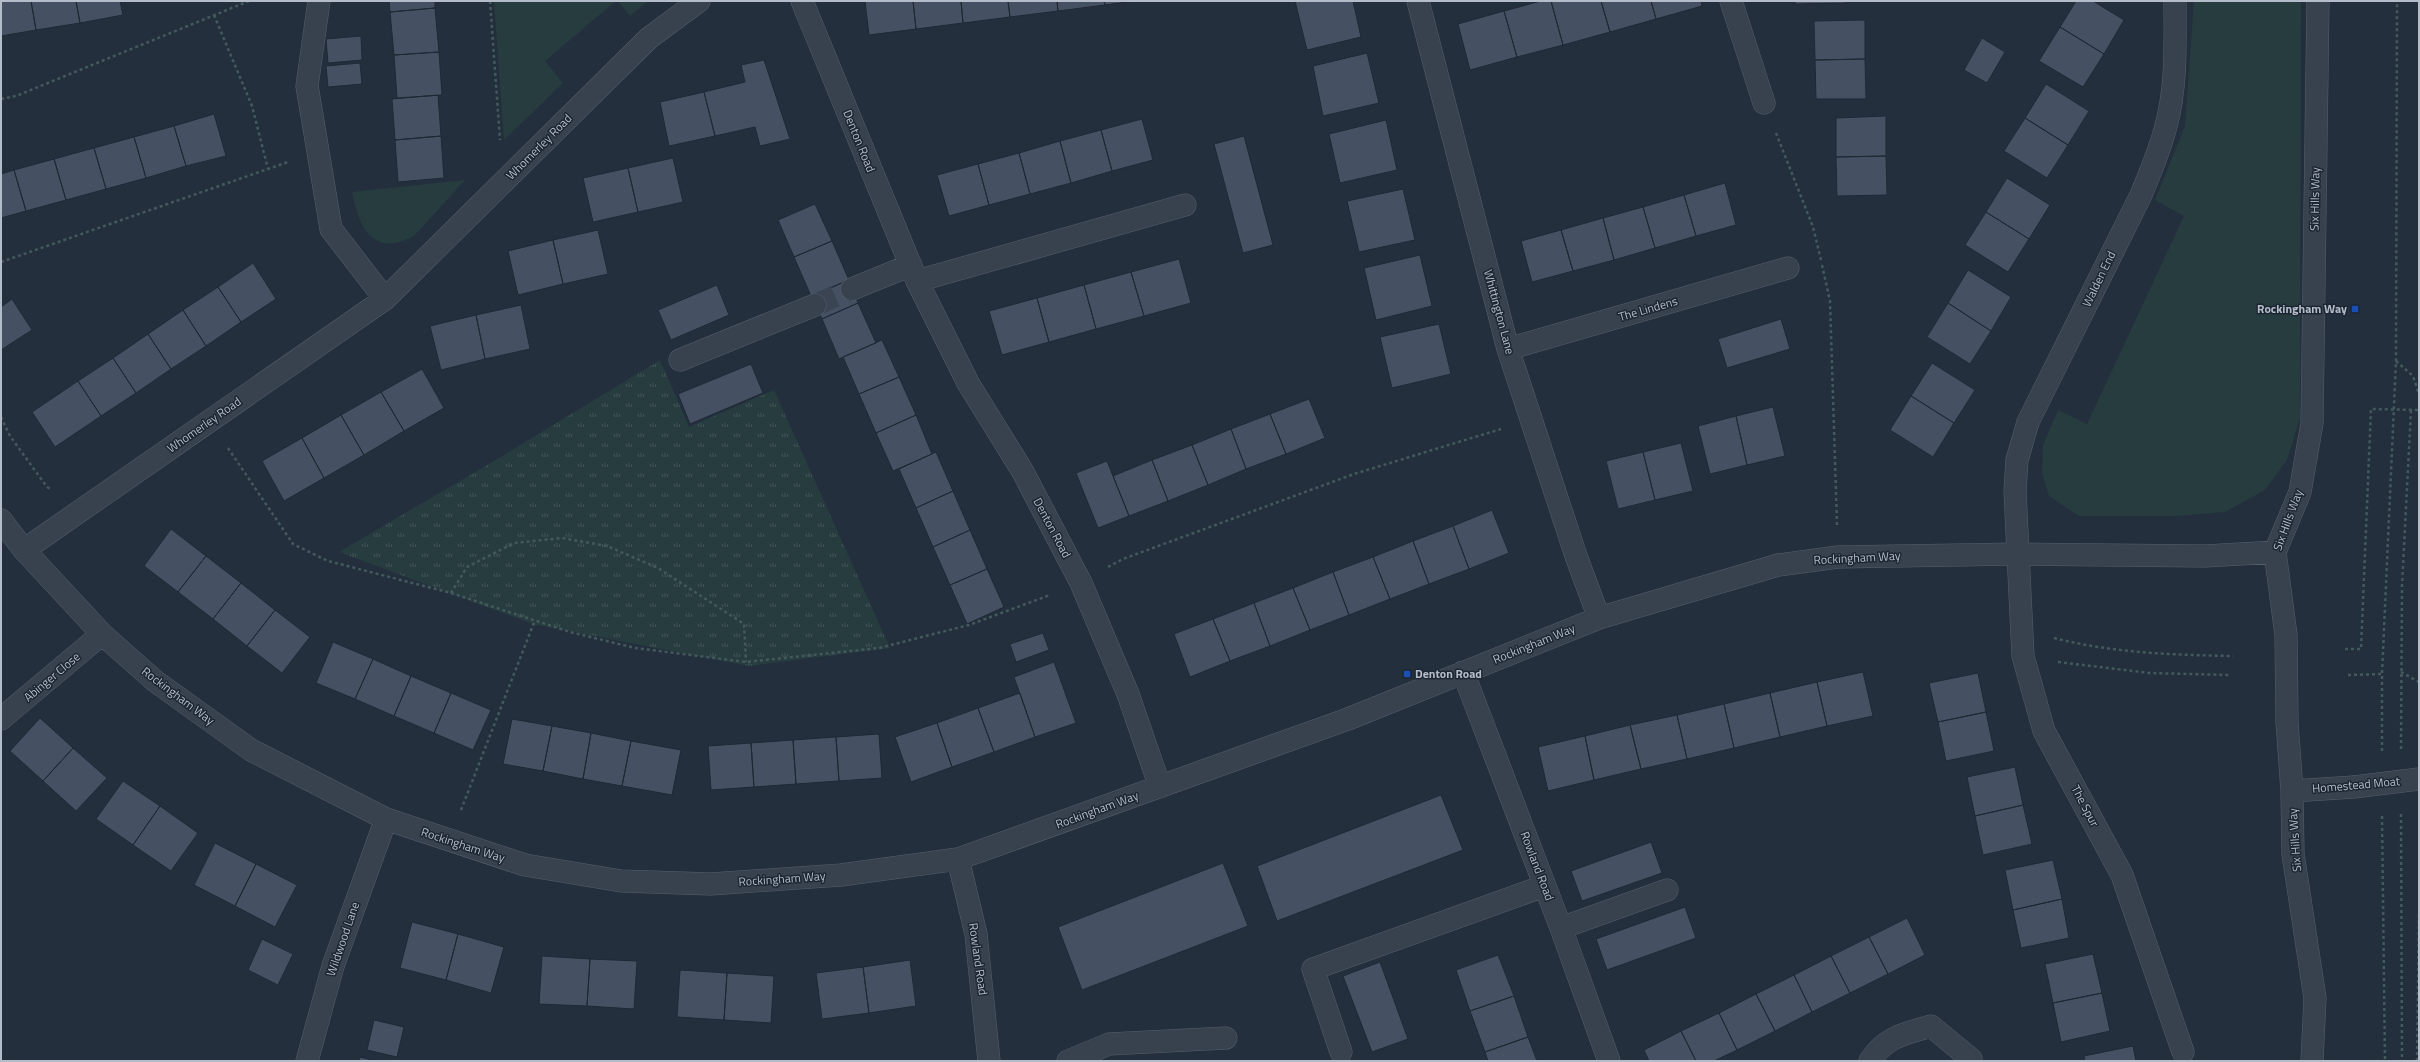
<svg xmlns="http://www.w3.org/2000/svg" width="2420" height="1062" font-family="'Titillium Web',sans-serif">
<defs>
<pattern id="park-tufts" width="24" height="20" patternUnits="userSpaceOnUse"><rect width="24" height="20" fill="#263c3f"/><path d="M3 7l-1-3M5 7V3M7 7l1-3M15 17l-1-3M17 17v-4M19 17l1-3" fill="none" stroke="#435659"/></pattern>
</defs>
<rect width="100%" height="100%" fill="#242f3e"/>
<!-- green -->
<path fill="#263c3f" d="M494 1H616L545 61 563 83 504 140Z
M618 1H648L630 16Z
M2194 1H2301L2300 418 2287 460 2265 490 2225 512 2175 516H2079L2049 496 2042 473 2043 445 2058 410 2087 424 2184 216 2155 200 2185 126Z
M465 180 414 236C373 258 359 228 352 192Z"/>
<!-- park -->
<path fill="url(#park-tufts)" d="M660 360 689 427 774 390 890 648 749 666 533 624 339 552 489 464Z"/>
<!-- building -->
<path fill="#455162" stroke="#1f2835" d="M1 1H31L36 30 1 36Z
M31 1H76L80 23 36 30Z
M76 1H120L123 15 80 23Z
M389 1H435V8L390 12Z
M865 1H913L916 29 869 35Z
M913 1H961L963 23 916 29Z
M961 1H1008L1010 17 963 23Z
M1008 1H1057L1058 11 1010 17Z
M1057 1H1104L1105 5 1058 11Z
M1104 1H1134L1105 5Z
M1295 1H1353L1361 37 1307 50Z
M1541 1H1551L1563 45 1517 57 1504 11Z
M1551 1H1601L1610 32 1563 45Z
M1601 1H1651L1656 19 1610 32Z
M1651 1H1701L1702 6 1656 19Z
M1795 1H1846V3L1795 4Z
M2076 1H2093L2124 20 2104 54 2060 27Z
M435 8 439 52 394 55 390 12Z
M1504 11 1517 57 1470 70 1458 24Z
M1865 20V59L1815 60 1814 21Z
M2060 27 2104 54 2083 87 2039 61Z
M361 36 362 60 328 63 326 39Z
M1982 38 2005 52 1987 83 1964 70Z
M439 52 442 95 397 98 394 55Z
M1367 53 1379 103 1323 116 1313 66Z
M1865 59 1866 99H1816L1815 60Z
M764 60 790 139 760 146 755 127 715 136 704 92 745 82 741 65Z
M360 63 362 84 328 87 326 66Z
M2046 84 2089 111 2068 145 2025 118Z
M704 92 715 136 669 146 660 102Z
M438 95 441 136 395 140 392 99Z
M214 114 226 156 186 166 174 126Z
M1886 116V156L1836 157V118Z
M2025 118 2068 145 2047 178 2004 151Z
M1142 119 1153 160 1112 171 1101 130Z
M1386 120 1397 170 1340 183 1329 134Z
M174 126 186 166 146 178 134 137Z
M1101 130 1112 171 1071 183 1060 141Z
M441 136 444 178 398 182 395 140Z
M1244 136 1273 245 1243 253 1214 144Z
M134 137 146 178 106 189 94 148Z
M1060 141 1071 183 1030 194 1019 153Z
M94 148 106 189 66 200 54 159Z
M1019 153 1030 194 989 205 978 164Z
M1886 156 1887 195 1837 196 1836 157Z
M673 158 683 202 638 212 628 168Z
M54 159 66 200 26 211 14 170Z
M978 164 989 205 949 216 937 175Z
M628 168 638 212 593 222 583 178Z
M14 170 26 211 1 218V174Z
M2007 178 2050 205 2029 239 1986 212Z
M1725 183 1736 225 1696 236 1684 195Z
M1403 189 1415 240 1359 252 1347 201Z
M1684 195 1696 236 1655 248 1643 207Z
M815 204 832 241 794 257 778 220Z
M1643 207 1655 248 1614 260 1603 218Z
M1986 212 2029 239 2008 272 1965 245Z
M1603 218 1614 260 1573 271 1561 230Z
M598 230 608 274 563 284 553 240Z
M1561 230 1573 271 1532 282 1521 241Z
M553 240 563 284 518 295 508 251Z
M832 241 849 280 811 296 794 257Z
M1420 255 1432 306 1376 320 1364 268Z
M1179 259 1191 303 1144 316 1131 272Z
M253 263 276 299 241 322 218 287Z
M1968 270 2011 297 1991 331 1948 303Z
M1131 272 1144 316 1096 329 1084 285Z
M849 280 858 303 822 319 811 296Z
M717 285 729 315 671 340 658 310Z
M1084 285 1096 329 1049 342 1037 298Z
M218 287 241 322 206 346 183 310Z
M1037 298 1049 342 1002 355 989 311Z
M12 299 32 330 1 350V307Z
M858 303 876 343 839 359 822 319Z
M1948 303 1991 331 1970 364 1927 337Z
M521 305 530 349 485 359 476 315Z
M183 310 206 346 171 369 148 334Z
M476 315 485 359 441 370 430 326Z
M1781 319 1790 349 1727 368 1718 339Z
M1439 324 1451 374 1392 388 1380 337Z
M148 334 171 369 136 393 113 358Z
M882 340 899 377 859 394 843 357Z
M113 358 136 393 101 416 78 381Z
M1932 363 1975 390 1954 423 1911 396Z
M751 364 763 393 690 424 678 394Z
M422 369 444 408 404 431 381 392Z
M899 377 916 415 876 433 859 394Z
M78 381 101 416 55 447 32 412Z
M381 392 404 431 364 455 341 415Z
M1911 396 1954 423 1933 457 1890 430Z
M1309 399 1325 438 1286 454 1270 414Z
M1773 407 1785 456 1747 465 1736 416Z
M1270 414 1286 454 1246 469 1231 429Z
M341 415 364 455 324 478 302 438Z
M916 415 932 454 893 471 876 433Z
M1736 416 1747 465 1710 474 1698 426Z
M1231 429 1246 469 1208 485 1192 445Z
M302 438 324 478 284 501 262 461Z
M1681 443 1693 491 1655 500 1643 452Z
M1192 445 1208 485 1168 501 1152 460Z
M936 452 953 491 916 508 899 469Z
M1643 452 1655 500 1618 509 1606 461Z
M1152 460 1168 501 1129 516 1113 476Z
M1107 461 1129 516 1098 528 1076 473Z
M953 491 970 530 933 547 916 508Z
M1492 510 1509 553 1469 569 1453 526Z
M1453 526 1469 569 1429 584 1413 541Z
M171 529 206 556 178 592 144 566Z
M970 530 987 569 950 585 933 547Z
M1413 541 1429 584 1390 599 1373 557Z
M206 556 241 583 213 619 178 592Z
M1373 557 1390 599 1349 615 1333 572Z
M987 569 1004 607 967 624 950 585Z
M1333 572 1349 615 1310 630 1293 588Z
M241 583 275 610 247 646 213 619Z
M1293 588 1310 630 1270 646 1254 603Z
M1254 603 1270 646 1230 661 1213 619Z
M275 610 310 637 282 673 247 646Z
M1213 619 1230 661 1190 677 1174 634Z
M1043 633 1049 650 1016 662 1010 644Z
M333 642 373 659 355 699 316 683Z
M373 659 411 676 394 716 355 699Z
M1054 662 1076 723 1035 737 1014 677Z
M1863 672 1873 716 1827 726 1817 682Z
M1978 673 1986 712 1938 722 1929 683Z
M411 676 451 693 434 733 394 716Z
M1817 682 1827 726 1780 737 1770 693Z
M451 693 491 710 473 750 434 733Z
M1020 693 1035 737 994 752 978 708Z
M1770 693 1780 737 1734 748 1724 704Z
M1724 704 1734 748 1687 759 1677 715Z
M978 708 994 752 952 767 937 723Z
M1986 712 1994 751 1946 761 1938 722Z
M1677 715 1687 759 1641 769 1630 725Z
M40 718 73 748 43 781 10 751Z
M512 719 552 726 543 771 503 764Z
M937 723 952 767 911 782 895 737Z
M1630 725 1641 769 1594 780 1585 736Z
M552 726 591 733 583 779 543 771Z
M591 733 631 741 622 786 583 779Z
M879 734 882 778 839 781 836 737Z
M1585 736 1594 780 1548 791 1538 747Z
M836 737 839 781 796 784 793 740Z
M793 740 796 784 754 787 751 743Z
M631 741 681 750 672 795 622 786Z
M751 743 754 787 711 790 708 746Z
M73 748 107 778 76 811 43 781Z
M2015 767 2023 805 1975 816 1967 777Z
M123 781 160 806 133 845 96 819Z
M1441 795 1463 850 1277 921 1257 866Z
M2023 805 2032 844 1983 855 1975 816Z
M160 806 198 833 171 871 133 845Z
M1651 842 1662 873 1582 901 1571 871Z
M215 843 256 864 235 906 194 885Z
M2053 860 2062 899 2013 910 2005 870Z
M1223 863 1248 926 1082 990 1058 927Z
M256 864 297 885 275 927 235 906Z
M2062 899 2069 938 2021 948 2013 910Z
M1685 907 1696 938 1607 970 1596 939Z
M1907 918 1925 955 1888 974 1869 937Z
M412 922 458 934 446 980 400 968Z
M458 934 504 947 491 993 446 980Z
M1869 937 1888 974 1850 993 1831 956Z
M262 939 293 954 278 985 248 970Z
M2093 954 2102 993 2053 1003 2045 964Z
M1498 955 1514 996 1470 1011 1456 970Z
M542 956 590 959 587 1006 539 1004Z
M1831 956 1850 993 1812 1012 1794 975Z
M590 959 637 961 634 1009 587 1006Z
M910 960 916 1006 869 1013 863 967Z
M1380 962 1408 1039 1372 1052 1343 976Z
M863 967 869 1013 822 1019 816 973Z
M680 970 727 973 724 1020 677 1017Z
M727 973 774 976 771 1023 724 1020Z
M1794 975 1812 1012 1775 1031 1756 994Z
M2102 993 2110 1031 2061 1042 2053 1003Z
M1756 994 1775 1031 1737 1050 1719 1013Z
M1514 996 1528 1037 1485 1052 1470 1011Z
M1719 1013 1737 1050 1714 1061H1696L1681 1031Z
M374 1020 404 1027 397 1057 367 1050Z
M1681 1031 1696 1061H1649L1644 1050Z
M1528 1037 1537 1061H1488L1485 1052Z
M2133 1046 2136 1061H2085L2084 1056Z
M360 1057 376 1061H359Z"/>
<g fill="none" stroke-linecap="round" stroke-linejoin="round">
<!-- minor-tunnel -->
<path stroke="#3a4453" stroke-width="22" stroke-dasharray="22 11" stroke-linecap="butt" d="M815 305 852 289"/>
<defs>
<path id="minor" d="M319 1 307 86 331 229 385 299
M802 1 917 281 968 383 1023 472 1081 583 1128 694 1160 787
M1418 1 1508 349 1576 556 1599 618
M1731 1 1764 103
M2175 1C2175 42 2177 86 2166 126 2160 150 2150 173 2141 195L2028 422 2017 460 2015 491 2023 656 2044 731 2122 875 2183 1052
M917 281 1185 205
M852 289 911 265
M1508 349 1788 268
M680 360 815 305
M1 520 24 550 102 634 155 681 251 750 386 819 525 865 621 881 711 884 841 875 958 859 1348 719 1599 618 1778 565 1838 557 2018 554 2205 556 2275 552
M24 550 385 299 649 38 699 1
M1463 672 1561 928 1609 1061
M1 719 102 634
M2292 791 2354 787
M958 859 976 934 989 1061
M1561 928 1667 890
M1341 1052 1313 969 1544 886
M307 1061 333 966 386 819
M1068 1061 1109 1044 1226 1038
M1870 1061C1886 1036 1905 1034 1931 1026L1971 1059
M2312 1061 2315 998 2293 854 2292 791 2287 722 2286 635 2275 552 2300 492 2312 423 2318 1"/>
</defs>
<!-- minor casing -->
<use href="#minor" stroke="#565f6c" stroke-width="23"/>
<!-- path -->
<path stroke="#44595c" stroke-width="2.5" stroke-dasharray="3 3" stroke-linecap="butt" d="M490 1 500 140
M214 15 252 106 268 169
M1 99 16 96 249 1
M1776 133 1813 227 1821 260
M1 262 288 162
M1822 265 1830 301 1837 525
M2396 361 2413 376 2419 394
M1 417 10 436 47 487 52 490
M228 448 293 544 328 561 451 593 570 632 635 648 746 662 879 648 969 625 1050 595
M1108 567 1123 559 1354 474 1501 429
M451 593 467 567 514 543 562 538 607 546 658 568 744 624 746 662
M2054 638C2113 653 2173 655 2233 656
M2345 649H2361L2371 409 2419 410
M2058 662 2150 673 2229 675
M2401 672 2419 682
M2348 675 2382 674
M2401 749 2402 586 2411 410
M2382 751V674L2396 361 2397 1
M461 810 535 620
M2401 814 2402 1061
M2382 816 2385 1061
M2417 1061 2419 912"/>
<!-- minor -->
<use href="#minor" stroke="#38414e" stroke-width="22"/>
<defs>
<path id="minor-bridge" d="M2354 787 2419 779"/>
</defs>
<!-- minor-bridge casing -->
<use href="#minor-bridge" stroke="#565f6c" stroke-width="23" stroke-linecap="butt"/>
<!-- minor-bridge -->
<use href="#minor-bridge" stroke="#38414e" stroke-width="22"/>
</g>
<!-- markers -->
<g fill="#1a4fb4" stroke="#1d2633" stroke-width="1.5">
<rect x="2351" y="305" width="8" height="8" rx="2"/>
<rect x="1403" y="670" width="8" height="8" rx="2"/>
</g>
<g text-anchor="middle" stroke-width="3" stroke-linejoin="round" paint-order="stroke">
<!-- street labels -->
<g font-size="12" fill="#b4bcc9" stroke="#1d2633">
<text transform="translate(859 141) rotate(68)" y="4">Denton Road</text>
<text transform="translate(539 147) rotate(-45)" y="4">Whomerley Road</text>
<text transform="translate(2315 199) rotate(-89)" y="4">Six Hills Way</text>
<text transform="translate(2099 279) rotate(-64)" y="4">Walden End</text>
<text transform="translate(1648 309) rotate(-16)" y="4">The Lindens</text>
<text transform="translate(1499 312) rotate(75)" y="4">Whittington Lane</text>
<text transform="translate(204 425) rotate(-35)" y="4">Whomerley Road</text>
<text transform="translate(2288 520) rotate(-70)" y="4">Six Hills Way</text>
<text transform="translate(1052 528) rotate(62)" y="4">Denton Road</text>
<text transform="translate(1857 558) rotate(-3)" y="4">Rockingham Way</text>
<text transform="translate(1534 644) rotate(-22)" y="4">Rockingham Way</text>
<text transform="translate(52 677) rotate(-40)" y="4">Abinger Close</text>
<text transform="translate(178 696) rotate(37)" y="4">Rockingham Way</text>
<text transform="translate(2356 785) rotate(-5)" y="4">Homestead Moat</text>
<text transform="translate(2085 806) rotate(62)" y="4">The Spur</text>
<text transform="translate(1097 810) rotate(-20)" y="4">Rockingham Way</text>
<text transform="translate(2295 840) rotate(-94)" y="4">Six Hills Way</text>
<text transform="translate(463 845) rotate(18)" y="4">Rockingham Way</text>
<text transform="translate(1537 866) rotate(69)" y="4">Rowland Road</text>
<text transform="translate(782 879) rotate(-4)" y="4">Rockingham Way</text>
<text transform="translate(343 939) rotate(-71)" y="4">Wildwood Lane</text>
<text transform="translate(978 959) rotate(82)" y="4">Rowland Road</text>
</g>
<!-- poi labels -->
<g font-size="12" font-weight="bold" fill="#b4bcc9" stroke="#1d2633" text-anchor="end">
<text x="2347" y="313">Rockingham Way</text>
<text x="1415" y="678" text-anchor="start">Denton Road</text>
</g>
</g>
<!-- border -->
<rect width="2420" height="1062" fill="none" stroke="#b4bcc9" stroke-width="4"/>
</svg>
